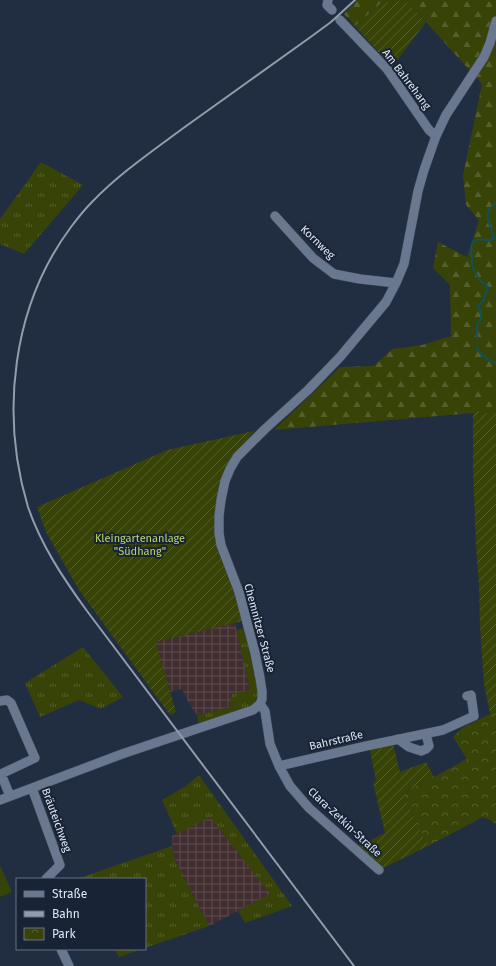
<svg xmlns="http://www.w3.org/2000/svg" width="496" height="966" font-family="'Fira Sans',sans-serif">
<defs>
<pattern id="industrial-grid" width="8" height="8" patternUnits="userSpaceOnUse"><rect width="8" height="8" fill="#422e30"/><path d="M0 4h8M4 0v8" fill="none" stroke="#5d4c4e"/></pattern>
<pattern id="grass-tufts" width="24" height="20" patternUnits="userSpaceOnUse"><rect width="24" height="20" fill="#384407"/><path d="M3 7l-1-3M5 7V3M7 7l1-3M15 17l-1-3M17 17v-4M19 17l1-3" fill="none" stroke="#545f2c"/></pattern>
<pattern id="forest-firs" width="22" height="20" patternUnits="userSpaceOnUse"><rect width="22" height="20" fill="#384407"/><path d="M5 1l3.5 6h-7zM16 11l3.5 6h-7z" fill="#545f2c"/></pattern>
<pattern id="park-crowns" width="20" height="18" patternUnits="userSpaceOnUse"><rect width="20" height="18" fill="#384407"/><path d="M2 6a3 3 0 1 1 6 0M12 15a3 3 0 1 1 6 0" fill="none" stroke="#545f2c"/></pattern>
<pattern id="garden-furrows" width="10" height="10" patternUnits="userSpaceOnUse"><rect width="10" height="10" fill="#384407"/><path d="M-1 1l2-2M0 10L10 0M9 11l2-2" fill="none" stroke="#545f2c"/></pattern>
</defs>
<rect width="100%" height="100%" fill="#212d41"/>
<!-- industrial -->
<path fill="url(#industrial-grid)" d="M235 623 250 690 231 707 197 715 190 705 182 689 170 692 156 642Z
M210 817 271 894 209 926 173 855 172 836Z"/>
<!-- grass -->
<path fill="url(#grass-tufts)" d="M41 162 83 185 24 254 0 244V219Z
M244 628 254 661 258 693C256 701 253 705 246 708L199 724 197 715 231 707 230 702 232 694 250 690 237 633 238 630Z
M83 647 123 697 101 709 79 700 40 717 25 683Z
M199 775 292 906 245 923 238 911 270 894 210 817 177 834 162 800 186 786Z
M172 846 173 855 209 926 145 948V879H77Z
M114 949H142L119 957Z"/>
<!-- forest -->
<path fill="url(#forest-firs)" d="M357 0H496V413H473L274 430 340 367 374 366 392 349 422 345 451 336 450 285 433 268 438 242 467 257 479 220 466 205 463 175 482 84 426 22 405 0 381 3 355 26 344 14Z"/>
<!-- park -->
<path fill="url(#park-crowns)" d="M496 713V824L490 820 483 817 428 846 402 793 434 777 467 759 453 737 462 728 490 714Z
M0 866 7 881 0 885Z"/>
<!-- garden -->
<path fill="url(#garden-furrows)" d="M405 0 426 22 392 67 355 26 381 3Z
M473 413H496V713L490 714 484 684 480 627 479 586 476 547 473 468Z
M254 431 224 470 215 511 214 531 220 554 234 589 243 621 156 642 176 712 170 715 79 590 46 532 37 507 167 450Z
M392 740 400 772 426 762 434 777 402 793 428 846 379 870 354 848 385 833 373 783 376 781 369 745Z"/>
<!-- pitch -->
<path fill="#384407" d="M7 881 12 892 0 897V885Z"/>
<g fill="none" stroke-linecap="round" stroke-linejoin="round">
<!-- stream -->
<path stroke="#10505f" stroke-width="2" d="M477 338V325L481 319V312L478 306 483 301 488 287C486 285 483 283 481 281 478 279 473 268 472 265 471 262 472 261 472 259 472 254 469 245 474 241 481 236 489 244 494 238 491 223 480 215 496 203
M477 347C479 355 488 360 496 363"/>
<defs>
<path id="minor" d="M328 0 327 5 332 10
M340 20 387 69 429 130 436 136
M275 216 313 258 334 274 360 279 396 283
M0 701 7 700 11 703 35 758 1 774 10 796
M260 704 265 711 270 744 279 766 290 786 309 808 379 870
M398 739 409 747 421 751 426 749 429 746 426 734
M279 766 366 746 443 730 474 716 471 695 467 696
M32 788 60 865 46 879
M0 800 122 754 253 710 260 704 262 699V691L260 678 255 653 239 592 221 545 219 533V516L221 500 225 481 230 469 237 457 265 429 308 390 340 357 386 302 396 283 404 264 418 191 424 170 436 136 446 115 484 57 490 43 496 21
M61 949 69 966"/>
</defs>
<!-- minor casing -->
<use href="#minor" stroke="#414b5c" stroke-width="10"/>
<!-- minor -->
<use href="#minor" stroke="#6a788f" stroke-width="9"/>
<!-- rail -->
<path stroke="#939cac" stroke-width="2" d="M354 966 87 611C63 578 41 545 28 507 0 414 12 306 71 227 77 219 84 210 92 202 119 174 151 152 182 129 225 98 269 67 312 36L331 22 355 0"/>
</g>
<g text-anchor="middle" stroke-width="4" stroke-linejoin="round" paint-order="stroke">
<!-- street labels -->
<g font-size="11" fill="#dde5f2" stroke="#182336">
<text transform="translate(407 79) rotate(53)" y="4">Am Bahrehang</text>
<text transform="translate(318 242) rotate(44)" y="4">Kornweg</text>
<text transform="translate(260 628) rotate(75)" y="4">Chemnitzer Straße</text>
<text transform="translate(336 740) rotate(-13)" y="4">Bahrstraße</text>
<text transform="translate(57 820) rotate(70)" y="4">Bräuteichweg</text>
<text transform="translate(345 822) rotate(43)" y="4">Clara-Zetkin-Straße</text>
</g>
<!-- park labels -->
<g font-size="11" fill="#bbd668" stroke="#182336">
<text x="140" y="542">Kleingartenanlage<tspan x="140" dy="13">"Südhang"</tspan></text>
</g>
</g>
<!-- legend -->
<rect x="16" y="878" width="130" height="72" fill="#182336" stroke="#677181"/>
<rect x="24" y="891" width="20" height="6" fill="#6a788f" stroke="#677181"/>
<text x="52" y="898" font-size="12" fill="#dde5f2">Straße</text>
<rect x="24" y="911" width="20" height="6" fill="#939cac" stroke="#677181"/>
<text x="52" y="918" font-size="12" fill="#dde5f2">Bahn</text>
<rect x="24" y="928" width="20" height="12" fill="url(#park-crowns)" stroke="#677181"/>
<text x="52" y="938" font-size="12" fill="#dde5f2">Park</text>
</svg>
